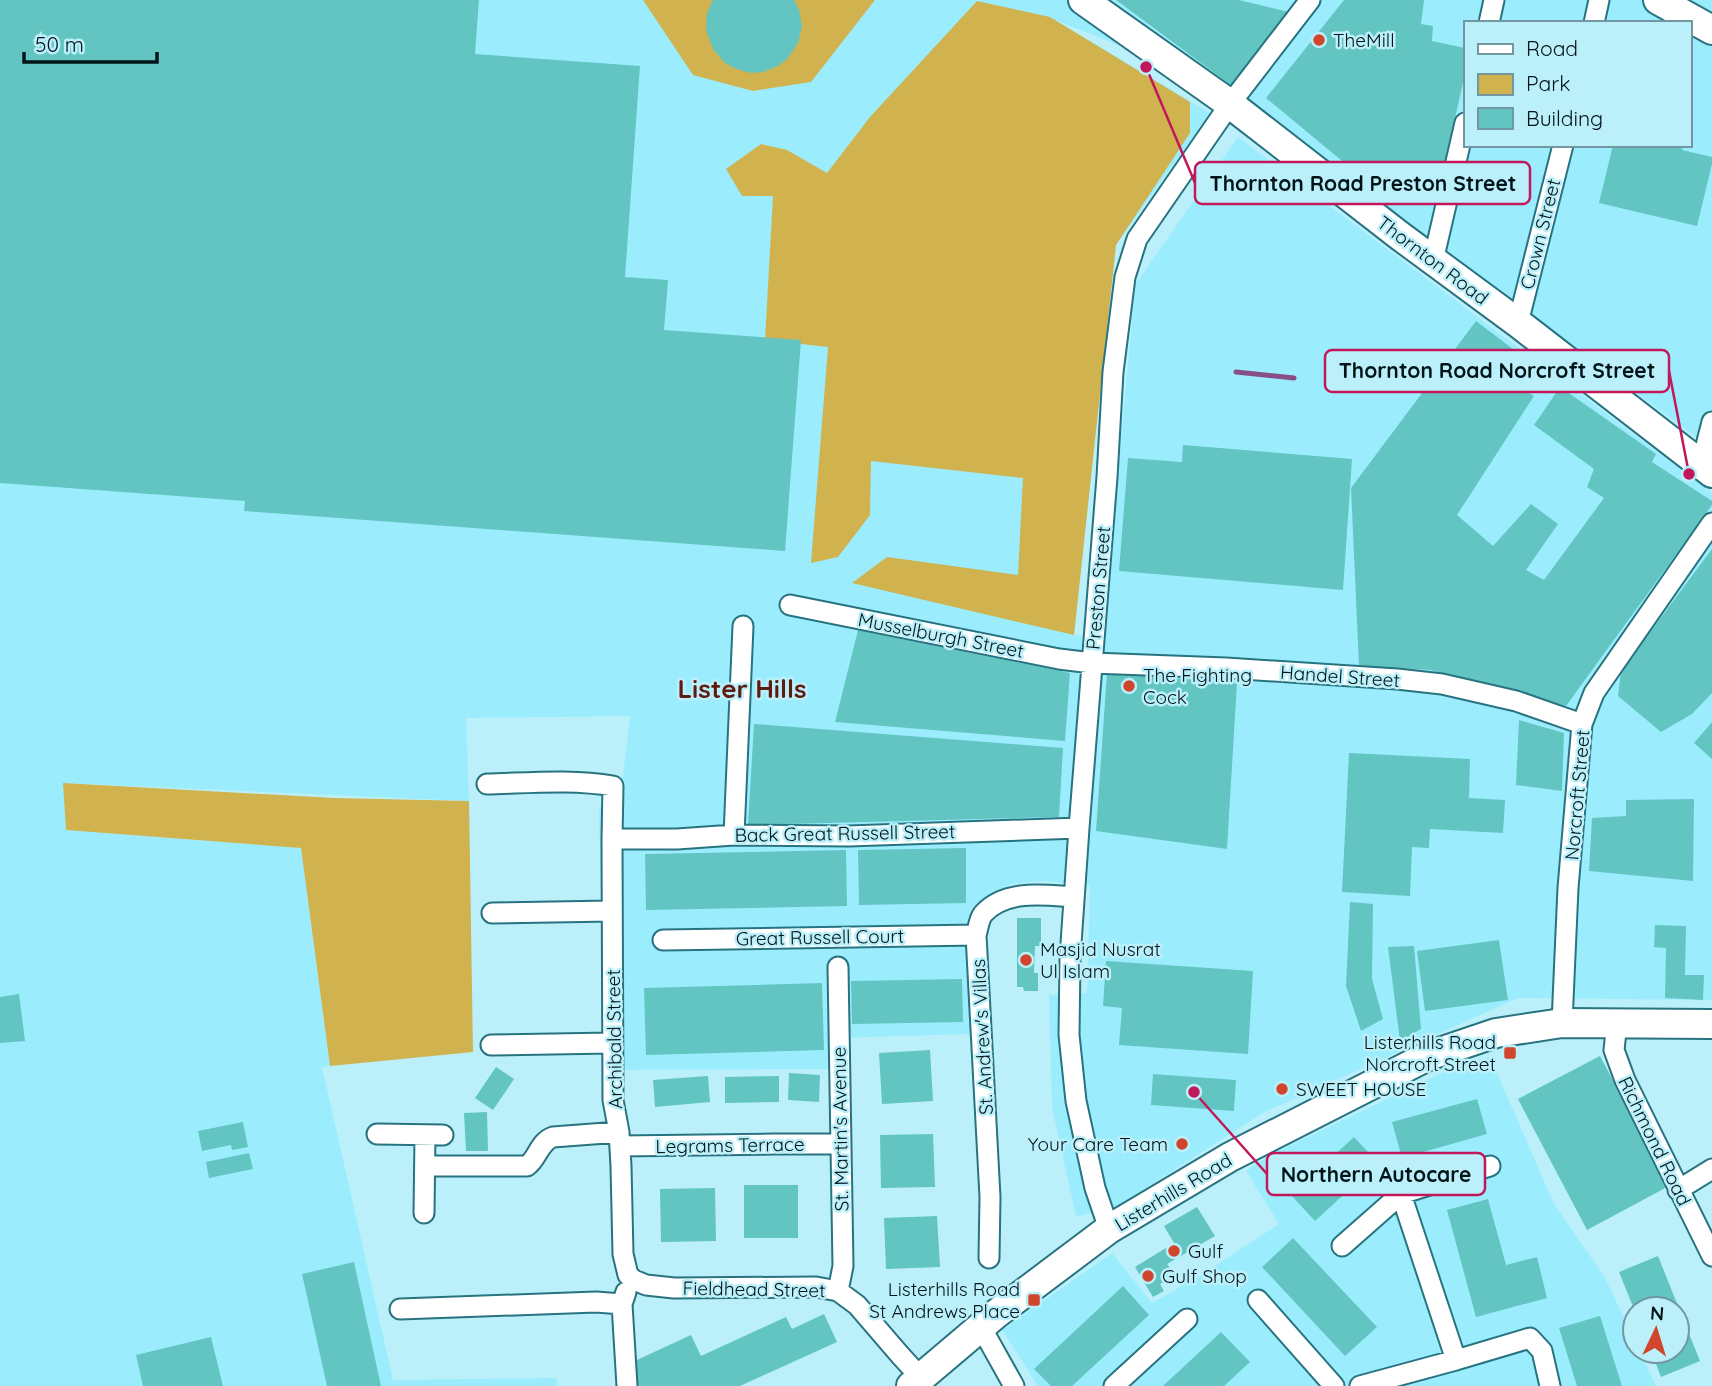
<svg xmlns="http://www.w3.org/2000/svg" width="1712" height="1386" font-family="Quicksand,sans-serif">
<rect width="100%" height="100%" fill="#bbf0fb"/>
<!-- built -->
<path fill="#9bedfe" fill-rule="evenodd" d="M0 0H1712V449L1222 86 1055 20 1210 113 1116 245 1074 635 1103 639 1135 285 1238 137 1712 493V1000L1518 998 1263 1113 1118 1206 1076 1217 1052 1107 1049 995 1087 993 1090 885 1043 881 1011 884 990 894 972 907 969 922 972 1034 835 1038 828 1069 604 1070 599 808 623 777 630 716 466 718 469 801 63 783 67 830 301 848 330 1066 322 1067 393 1380 557 1378V1386H0ZM1465 23H1689V145H1465Z
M1490 1057 1554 1204 1604 1276 1635 1341V1351H1640L1656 1386H1038L1002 1330 1112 1253 1152 1303 1201 1275 1279 1224 1246 1171 1268 1156 1439 1074Z"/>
<!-- green -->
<path fill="#d0b24e" d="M643 0H875L811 82 753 91 693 75Z
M977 1 1050 17 1190 102V133L1116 245 1074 635 852 583 887 557 1018 575 1023 478 871 461 870 515 838 557 811 563 828 347 765 340 773 196H742L726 169 761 144 787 150 827 173 870 117Z
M63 783 334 798 469 801 473 1052 330 1066 301 848 66 830Z"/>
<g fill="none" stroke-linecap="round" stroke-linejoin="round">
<!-- stream -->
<path stroke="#884e87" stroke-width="5" d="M1236 372 1294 378"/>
</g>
<!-- building -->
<path fill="#62c5c1" d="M0 0H479L475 54 640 66 625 277 668 280 664 330 801 340 785 551 244 511 245 501 0 483Z
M713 0H794L799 10 802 26 798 43 787 59 778 66 763 72 750 73 734 68 724 62 713 49 706 29 707 13Z
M1116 0H1239L1289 12 1232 86Z
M1344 0H1424L1421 24 1433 26 1432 41 1465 48V74L1442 175 1398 170 1382 194 1266 98Z
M1613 145H1683L1682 150 1712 157V164L1697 226 1599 203Z
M1476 321 1538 368 1522 389 1534 396 1457 515 1493 546 1531 504 1558 524 1526 570 1544 580 1604 498 1587 487 1594 469 1534 425 1560 387 1656 454 1652 462 1712 501V505L1566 706 1430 670 1359 666 1351 488Z
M1183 445 1352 459 1343 590 1119 571 1128 458 1182 462Z
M1712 549V693L1692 714 1661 732 1618 696 1621 671Z
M858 630 1070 673 1065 741 835 722Z
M1107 673 1237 683 1227 849 1096 831Z
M1519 720 1564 733 1562 791 1516 785Z
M1712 722V759L1694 743Z
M754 724 1063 748 1059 817 748 825Z
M1349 753 1470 759 1469 798 1505 800 1503 833 1430 829 1429 848 1412 847 1410 896 1342 892Z
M1694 799 1693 881 1589 871 1592 818 1626 816V800Z
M966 848V903L859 905 858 850Z
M846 850 847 906 646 910 645 854Z
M1350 902 1373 904 1372 979 1383 1019 1361 1031 1346 986Z
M1017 918H1041V946H1035L1034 973H1038V991H1024L1023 987H1017Z
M1655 925 1686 926 1685 975H1704L1703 1000 1665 998 1666 948 1654 947Z
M1499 940 1508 1000 1425 1011 1417 951Z
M1414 946 1421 1029 1400 1041 1388 947Z
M1106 961 1253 971 1248 1054 1119 1045 1122 1008 1103 1006Z
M962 979 963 1022 852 1024 851 981Z
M822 983 824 1050 646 1055 644 988Z
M19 994 25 1041 0 1043V997Z
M930 1050 933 1101 882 1104 879 1053Z
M1600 1056 1669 1186 1587 1230 1518 1099Z
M496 1067 514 1079 493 1110 475 1098Z
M789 1073 820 1075 819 1102 788 1100Z
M1153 1074 1236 1080 1234 1111 1151 1105Z
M708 1076 710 1102 655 1107 653 1080Z
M779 1076V1102L725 1103V1077Z
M1477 1099 1487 1134 1402 1158 1392 1122Z
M487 1112 488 1151H466L464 1113Z
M243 1122 248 1147 232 1150 231 1145 202 1151 198 1131Z
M933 1134 935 1187 881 1188 880 1135Z
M1354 1137 1378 1163 1315 1221 1291 1195Z
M249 1153 253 1169 209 1178 206 1162Z
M744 1185H798V1238H744Z
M715 1188 716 1241 661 1242 660 1189Z
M1488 1199 1506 1265 1537 1257 1547 1298 1476 1317 1447 1210Z
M1197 1207 1215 1236 1167 1264 1175 1275 1160 1284 1164 1291 1153 1297 1135 1267 1174 1243 1164 1226Z
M937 1216 940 1267 886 1269 884 1218Z
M1293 1238 1377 1327 1345 1356 1262 1267Z
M1658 1256 1700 1361 1661 1377 1651 1351H1677V1309H1634L1619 1272Z
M354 1262 381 1386H327L302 1274Z
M1123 1286 1149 1315 1072 1386H1051L1034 1369Z
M824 1314 837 1342 740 1386H633L624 1366 691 1335 701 1356 786 1317 792 1329Z
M1600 1316 1622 1386H1577L1559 1328Z
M1221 1332 1250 1362 1224 1386H1163Z
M211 1337 223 1386H143L136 1355Z"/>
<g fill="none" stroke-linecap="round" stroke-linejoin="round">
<defs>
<path id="street" d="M1489 23 1494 0
M1594 23 1599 0
M1433 261 1465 123
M1518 323 1563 145
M1701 465 1712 422
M790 605 1059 659 1092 663 1226 668 1397 679 1442 684 1516 701 1582 724
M487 784C529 783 572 779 613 786L612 839 613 1100 619 1132 621 1166 623 1254 628 1275 634 1280 646 1285 674 1288 816 1287 838 1291 857 1305 900 1355 921 1378
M734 835 743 626
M612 839H677L734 835 849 836 1079 828
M492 913 612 911
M663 940 976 935
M838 967 843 1266 838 1291
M1617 1022 1614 1050 1625 1080 1712 1256
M1562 1023 1568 888 1582 724 1594 693 1712 523
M491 1045 612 1043
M377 1134 443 1135
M620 1146 774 1144H840
M425 1166H527C538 1158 539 1142 553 1137L619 1132
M1678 1190 1712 1169
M1401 1194 1490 1166
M424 1213 425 1135
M1109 1229 1095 1188 1076 1101 1069 1035 1070 958 1079 828 1107 477 1113 372 1125 277 1137 239 1230 104 1310 0
M1342 1246 1401 1194 1456 1360
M989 1258 990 1197 976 935C978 929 979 919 983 914 1005 889 1044 895 1074 897
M626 1292 622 1304 627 1386
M1258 1300 1334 1386
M400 1309 596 1302 622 1304
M981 1327 1014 1386
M1114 1386 1187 1319
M1360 1386 1456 1360 1530 1338 1542 1351 1550 1386"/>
<path id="secondary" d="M1083 0 1230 104 1400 236 1518 323 1712 473
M1658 0 1712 30
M911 1386 996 1314 1109 1229 1230 1157 1428 1056 1496 1033 1562 1023 1712 1024"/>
</defs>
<!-- street casing -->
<use href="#street" stroke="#287380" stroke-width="23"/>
<!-- secondary casing -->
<use href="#secondary" stroke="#287380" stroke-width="32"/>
<!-- street -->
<use href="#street" stroke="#fff" stroke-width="19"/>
<!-- secondary -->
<use href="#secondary" stroke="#fff" stroke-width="28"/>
</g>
<!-- markers -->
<g fill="#d1452d" stroke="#bbf0fb" stroke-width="2.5">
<circle cx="1319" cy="40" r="7"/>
<circle cx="1129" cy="686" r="7"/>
<circle cx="1026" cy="960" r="7"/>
<rect x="1503" y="1046" width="14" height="14" rx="3.5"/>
<circle cx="1282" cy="1089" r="7"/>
<circle cx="1182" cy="1144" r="7"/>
<circle cx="1174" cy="1251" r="7"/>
<circle cx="1148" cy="1276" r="7"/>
<rect x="1027" y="1293" width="14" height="14" rx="3.5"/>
</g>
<g text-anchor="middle" stroke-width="5" stroke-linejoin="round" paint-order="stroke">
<!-- poi labels -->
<g font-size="19" fill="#021418" stroke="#bbf0fb" text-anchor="start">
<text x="1333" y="47">TheMill</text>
<text x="1143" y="682">The Fighting<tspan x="1143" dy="22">Cock</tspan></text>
<text x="1040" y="956">Masjid Nusrat<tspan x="1040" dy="22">Ul Islam</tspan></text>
<text x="1496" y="1049" text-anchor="end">Listerhills Road<tspan x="1496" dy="22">Norcroft Street</tspan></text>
<text x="1296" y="1096">SWEET HOUSE</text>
<text x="1168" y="1151" text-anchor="end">Your Care Team</text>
<text x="1188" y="1258">Gulf</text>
<text x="1162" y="1283">Gulf Shop</text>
<text x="1020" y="1296" text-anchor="end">Listerhills Road<tspan x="1020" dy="22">St Andrews Place</tspan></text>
</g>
<!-- street labels -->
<g font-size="19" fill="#021418" stroke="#bbf0fb">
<text transform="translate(1540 234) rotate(-76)" y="7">Crown Street</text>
<text transform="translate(1433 260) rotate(37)" y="7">Thornton Road</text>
<text transform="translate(1098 588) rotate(-85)" y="7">Preston Street</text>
<text transform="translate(941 635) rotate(11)" y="7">Musselburgh Street</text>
<text transform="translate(1340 676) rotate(4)" y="7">Handel Street</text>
<text transform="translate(1577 795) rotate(-85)" y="7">Norcroft Street</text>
<text transform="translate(845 833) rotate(-1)" y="7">Back Great Russell Street</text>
<text transform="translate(820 937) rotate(-1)" y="7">Great Russell Court</text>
<text transform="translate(982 1037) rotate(-93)" y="7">St. Andrew's Villas</text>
<text transform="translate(614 1039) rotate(-91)" y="7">Archibald Street</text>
<text transform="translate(840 1129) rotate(-91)" y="7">St. Martin's Avenue</text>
<text transform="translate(1655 1141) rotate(64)" y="7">Richmond Road</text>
<text transform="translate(730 1145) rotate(-1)" y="7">Legrams Terrace</text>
<text transform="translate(1173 1192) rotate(-31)" y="7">Listerhills Road</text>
<text transform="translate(754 1289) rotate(1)" y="7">Fieldhead Street</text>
</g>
<!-- district labels -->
<g font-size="26" font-weight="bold" fill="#5e1b10" stroke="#bbf0fb">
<text x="742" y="698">Lister Hills</text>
</g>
</g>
<!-- callouts -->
<path fill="none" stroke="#c2185b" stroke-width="2.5" d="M1146 67L1195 183M1689 474L1669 371M1194 1092L1267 1174"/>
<g fill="#c2185b" stroke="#bbf0fb" stroke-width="2.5">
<circle cx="1146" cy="67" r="7"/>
<circle cx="1689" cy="474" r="7"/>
<circle cx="1194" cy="1092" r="7"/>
</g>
<g fill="#bbf0fb" stroke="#c2185b" stroke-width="2.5">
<rect x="1195" y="162" width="335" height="42" rx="7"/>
<rect x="1325" y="350" width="344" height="42" rx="7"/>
<rect x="1267" y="1153" width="218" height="42" rx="7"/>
</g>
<g font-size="21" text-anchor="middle" font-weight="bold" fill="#021418">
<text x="1363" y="191">Thornton Road Preston Street</text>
<text x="1497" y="378">Thornton Road Norcroft Street</text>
<text x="1376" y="1182">Northern Autocare</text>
</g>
<!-- legend -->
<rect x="1464" y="21" width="228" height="126" fill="#bbf0fb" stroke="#7198a0" stroke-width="2"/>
<rect x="1478" y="44" width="35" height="10" fill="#ffffff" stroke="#7198a0" stroke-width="2"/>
<text x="1526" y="56" font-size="21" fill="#021418">Road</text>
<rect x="1478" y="74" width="35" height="21" fill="#d0b24e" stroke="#7198a0" stroke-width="2"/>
<text x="1526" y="91" font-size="21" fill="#021418">Park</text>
<rect x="1478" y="108" width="35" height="21" fill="#62c5c1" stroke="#7198a0" stroke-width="2"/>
<text x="1526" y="126" font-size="21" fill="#021418">Building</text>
<!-- north arrow -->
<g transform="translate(1656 1330) rotate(4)"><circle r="33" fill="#bbf0fb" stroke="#7198a0" stroke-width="2"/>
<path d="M0-5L12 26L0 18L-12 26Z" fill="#d1452d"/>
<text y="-10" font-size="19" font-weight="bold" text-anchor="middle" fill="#021418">N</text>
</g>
<!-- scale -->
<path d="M24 52v10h133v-10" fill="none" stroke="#021418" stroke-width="3.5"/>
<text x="35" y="52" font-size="21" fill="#021418" stroke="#bbf0fb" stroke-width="5" paint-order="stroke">50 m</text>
</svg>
